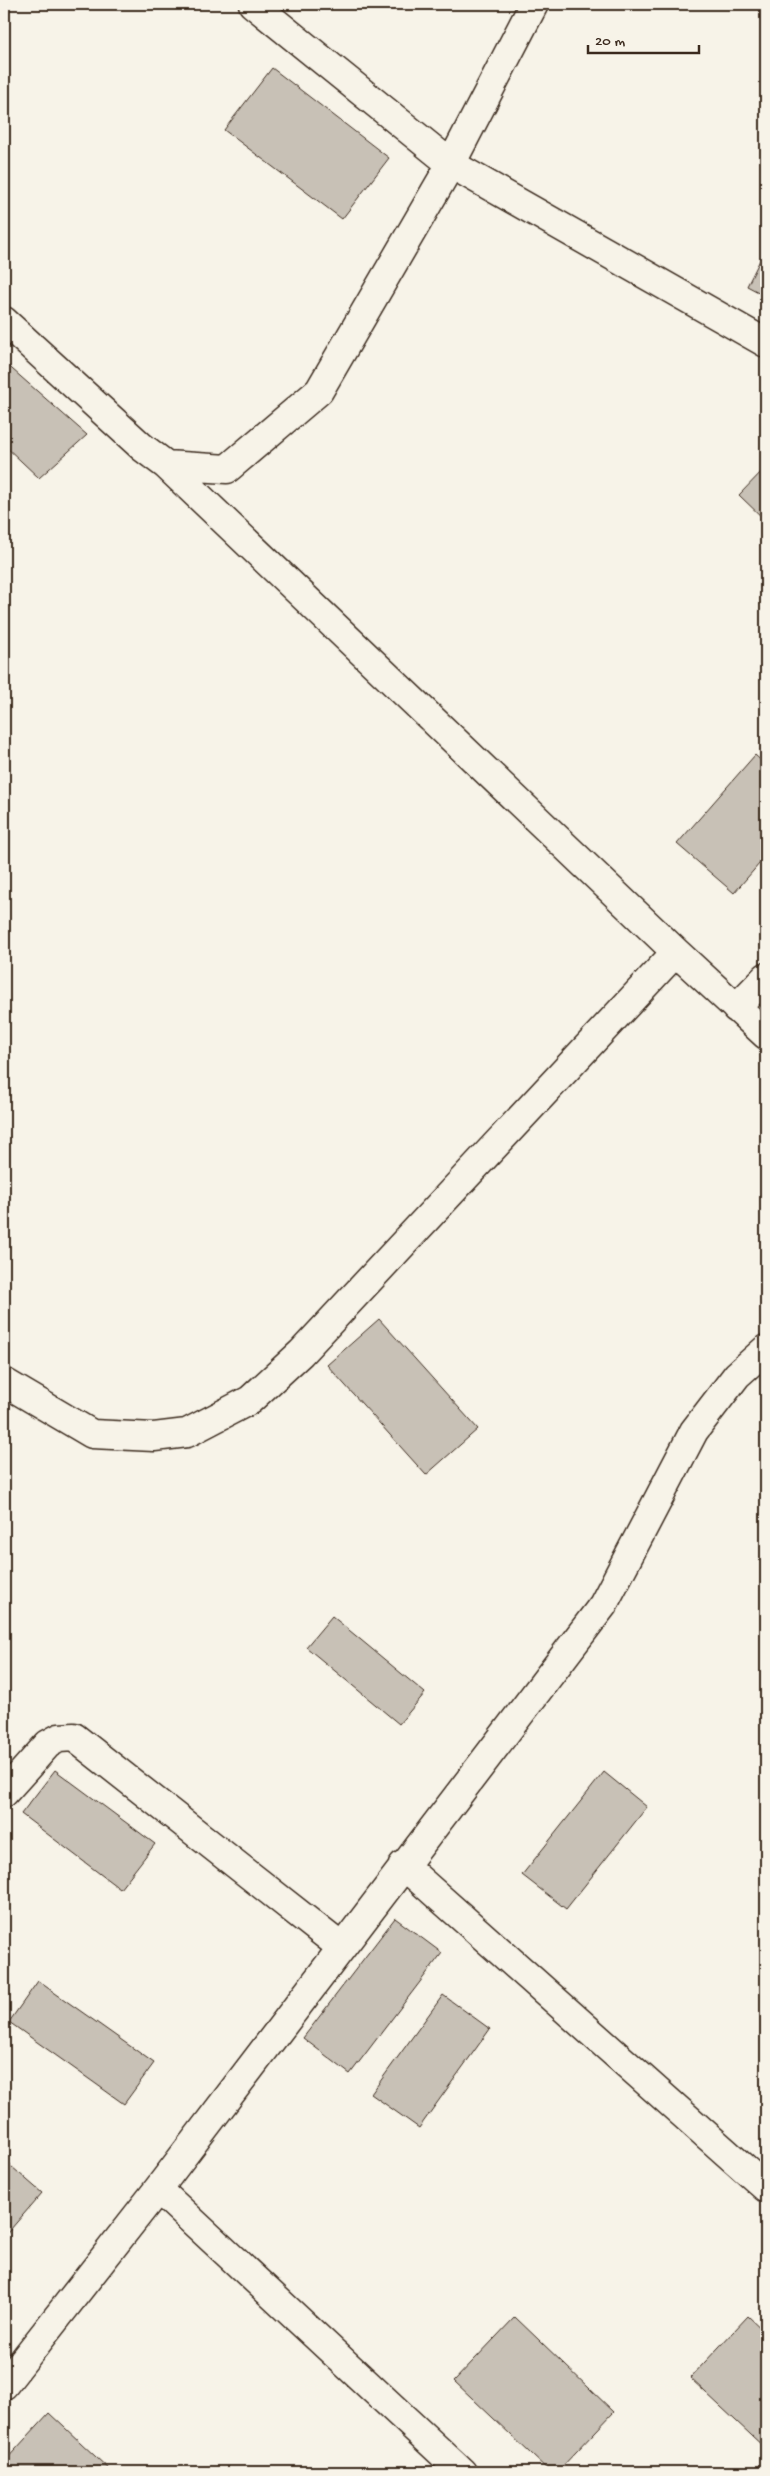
<svg xmlns="http://www.w3.org/2000/svg" width="770" height="2476" font-family="'Gochi Hand',sans-serif">
<rect width="100%" height="100%" fill="#f7f3e8"/>
<filter id="ink" filterUnits="userSpaceOnUse"><feTurbulence type="fractalNoise" baseFrequency=".02" numOctaves="2"/><feDisplacementMap in="SourceGraphic" scale="10" xChannelSelector="R" yChannelSelector="G"/><feConvolveMatrix kernelMatrix="1 2 1 2 8 2 1 2 1" color-interpolation-filters="sRGB"/></filter>
<g filter="url(#ink)">
<!-- building -->
<path fill="#c8c1b6" stroke="#3b2a1e" d="M272 68 389 158 342 219 224 130Z
M766 248V296L747 286Z
M4 362 87 435 39 478 4 445Z
M766 467V521L739 495Z
M755 755 766 765V856L734 893 677 844Z
M379 1319 478 1429 426 1475 327 1365Z
M332 1616 425 1693 399 1724 306 1647Z
M55 1770 155 1844 120 1889 21 1814Z
M604 1772 647 1807 566 1909 522 1875Z
M395 1918 442 1953 350 2074 303 2038Z
M38 1981 154 2063 124 2104 9 2022Z
M443 1995 490 2029 419 2128 371 2094Z
M4 2160 42 2193 4 2237Z
M748 2316 766 2333V2449L690 2378Z
M515 2317 614 2412 557 2472H550L454 2381Z
M49 2413 111 2471 110 2472H4V2462Z"/>
<g fill="none" stroke-linecap="round" stroke-linejoin="round">
<defs>
<path id="minor" d="M253 4 451 164 766 343
M4 321 142 447 166 465 227 469 319 391 451 164 534 4
M166 465 676 952 766 1035
M736 1008 766 977
M4 1382 92 1434 154 1437 187 1433 250 1400 301 1353 676 952
M4 1793 48 1744 59 1738 74 1737 341 1947
M403 1865 766 2188
M158 2189 462 2472
M4 2385 158 2189 603 1605 694 1431 737 1375 766 1349"/>
</defs>
<!-- minor casing -->
<use href="#minor" stroke="#3b2a1e" stroke-width="31"/>
<!-- minor -->
<use href="#minor" stroke="#f7f3e8" stroke-width="28"/>
</g>
</g>
<!-- margin -->
<rect width="770" height="2476" fill="none" stroke="#f7f3e8" stroke-width="20"/>
<rect x="10" y="10" width="750" height="2456" fill="none" stroke="#3b2a1e" stroke-width="2" filter="url(#ink)"/>
<!-- scale -->
<path d="M588 45v8h111v-8" fill="none" stroke="#3b2a1e" stroke-width="2.5"/>
<text x="595" y="45" font-size="15" fill="#3b2a1e" stroke="#f7f3e8" stroke-width="4" paint-order="stroke">20 m</text>
</svg>
